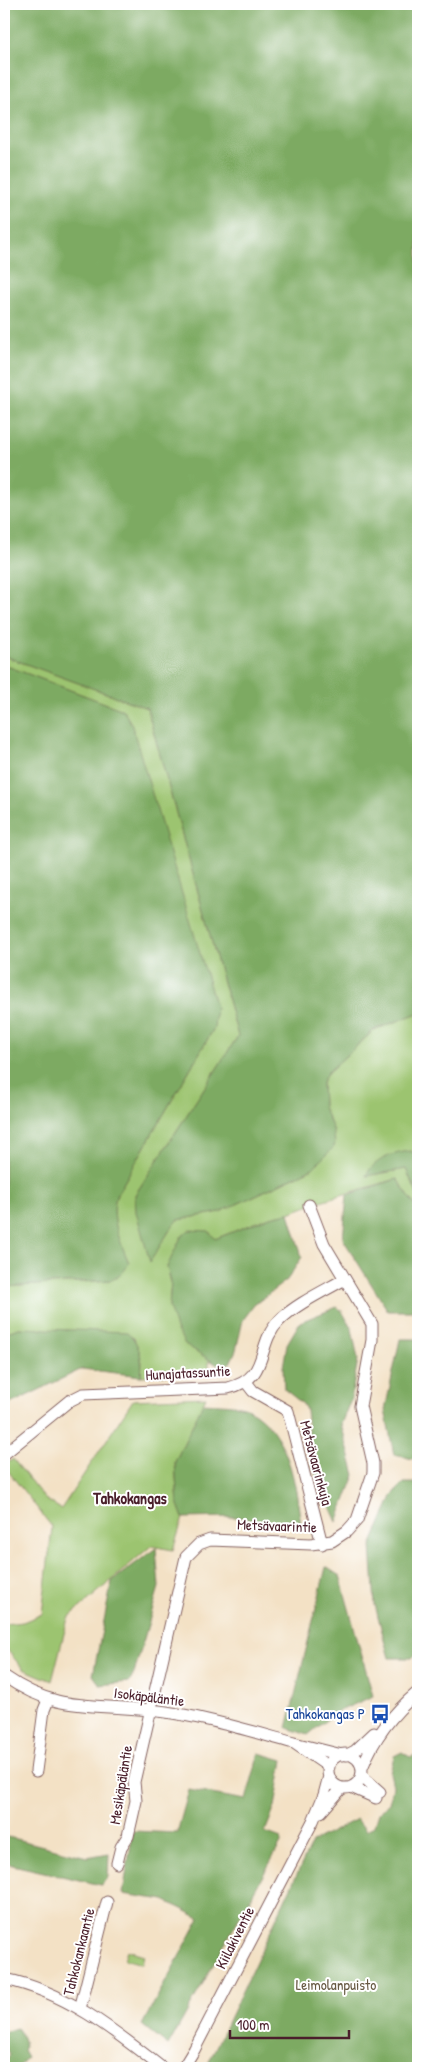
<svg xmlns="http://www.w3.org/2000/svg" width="422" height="2072" font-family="'Patrick Hand',sans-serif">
<rect width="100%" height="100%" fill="#fff"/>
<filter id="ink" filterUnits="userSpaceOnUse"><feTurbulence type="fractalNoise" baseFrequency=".02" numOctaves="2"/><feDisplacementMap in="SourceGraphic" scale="10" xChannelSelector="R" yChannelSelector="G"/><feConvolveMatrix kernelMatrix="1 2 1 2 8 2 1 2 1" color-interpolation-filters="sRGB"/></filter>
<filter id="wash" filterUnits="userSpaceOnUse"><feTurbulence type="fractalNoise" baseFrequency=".0096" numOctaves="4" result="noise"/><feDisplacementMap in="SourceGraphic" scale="20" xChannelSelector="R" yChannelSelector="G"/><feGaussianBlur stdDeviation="1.12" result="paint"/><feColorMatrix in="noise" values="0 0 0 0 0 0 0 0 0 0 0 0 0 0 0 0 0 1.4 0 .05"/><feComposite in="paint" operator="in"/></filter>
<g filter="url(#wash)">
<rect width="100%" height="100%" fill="#f3e1c5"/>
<!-- green -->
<path fill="#9cc46f" stroke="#73724d" d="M4 656 147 708 238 1036 135 1195 150 1261 173 1225 178 1220 220 1212 313 1168 334 1147 333 1129 323 1107 322 1083 327 1073 374 1030 418 1013V1156L411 1151 366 1176 406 1169 418 1196V1210L397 1179 324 1200 289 1213 270 1217 215 1239 167 1267 171 1282 169 1307 185 1344 209 1359V1373L141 1376 142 1362 134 1338 19 1328 4 1333V1287L111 1280 129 1263C119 1241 110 1219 116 1196L214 1028 215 1007 123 710 4 665Z
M206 1397 175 1462 178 1504 183 1518 173 1550 151 1546 68 1618 52 1681 23 1669 4 1646V1624L23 1622 42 1614 52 1527 4 1466 13 1459 45 1499 61 1509 133 1400Z
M127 1950 144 1955 142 1964 124 1959Z"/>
<!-- forest -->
<path fill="#7daa62" stroke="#646446" d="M4 4H418V1013L374 1030 327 1073 322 1083 323 1107 333 1129 335 1143 334 1147 313 1168 220 1212 178 1220 173 1225 150 1262 136 1212 135 1195 238 1036 147 708 4 656Z
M4 665 123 710 131 723 216 1007 214 1028 116 1196C110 1219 120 1241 129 1263 124 1272 120 1277 111 1280L4 1287Z
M411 1151 418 1156V1196L406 1169 366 1176C374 1159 393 1153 411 1151Z
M397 1179 418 1210V1311H388L343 1239 347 1195Z
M289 1213 302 1257 287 1280 254 1305 243 1320 236 1350 230 1363 219 1366 185 1344 176 1329 169 1307 171 1282 167 1267 181 1237 189 1230 209 1231 215 1239 270 1217Z
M337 1307 342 1311 352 1329 358 1359 351 1399 341 1424 355 1475 337 1522 311 1464 306 1410 303 1404 284 1389 283 1367 287 1344 300 1322Z
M19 1328 127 1332C140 1343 143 1360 141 1376L82 1369 4 1407V1333Z
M400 1339H418V1460L394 1455 385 1410Z
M203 1403C214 1404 241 1404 249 1409 289 1432 296 1484 301 1526L235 1517 183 1518 178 1505 175 1462Z
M404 1483H418V1652L412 1658H389L375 1605 371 1546 393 1494Z
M156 1548 159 1587 134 1673 129 1682 100 1685 93 1675 112 1581Z
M326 1567 340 1576 373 1696 335 1713 308 1735 287 1728Z
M402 1752 410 1757 418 1754V2068H206L312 1842 357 1819 366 1831 374 1826 378 1813 389 1803 393 1786 390 1773 394 1756Z
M259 1753 283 1760 275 1807 265 1832 281 1838V1843L168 2046 142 2025 200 1918 164 1900 123 1894 133 1831 177 1833 189 1790 246 1800Z
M4 1836 87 1857 109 1853 108 1877 101 1885 4 1863Z
M17 2028C22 2034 27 2043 23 2050L27 2057 18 2068H8L6 2061 10 2054 4 2045V2032Z"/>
</g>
<g filter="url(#ink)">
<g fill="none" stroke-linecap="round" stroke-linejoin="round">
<defs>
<path id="minor" d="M246 1382 253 1391 288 1411 322 1544
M4 1454 69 1401 83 1394 228 1388C271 1378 255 1345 279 1321 294 1305 326 1290 345 1279
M4 1676C57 1713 90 1703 150 1710 198 1715 247 1730 294 1743
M328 1771a17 17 0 1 1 34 0a17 17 0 1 1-34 0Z
M347 1755 355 1751 374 1733
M329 1767 294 1743 342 1755
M362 1768C374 1737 393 1713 418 1692
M36 1771 44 1710 48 1700
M362 1776 380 1792
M351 1787 376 1798
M321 1812 342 1788
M117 1863 121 1847 128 1836 136 1801 134 1782 186 1557 199 1544 210 1540 311 1544 332 1541 347 1531 357 1520 373 1473V1463L360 1406 372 1340V1324L324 1244 309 1205
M4 1979C65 1991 114 2030 162 2068
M80 2009 107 1902
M183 2068 194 2050 313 1821 324 1795 329 1776"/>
</defs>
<!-- minor casing -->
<use href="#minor" stroke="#856361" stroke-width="13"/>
<!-- minor -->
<use href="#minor" stroke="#fff" stroke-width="11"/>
</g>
</g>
<!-- icons -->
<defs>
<symbol id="bus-bare" viewBox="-9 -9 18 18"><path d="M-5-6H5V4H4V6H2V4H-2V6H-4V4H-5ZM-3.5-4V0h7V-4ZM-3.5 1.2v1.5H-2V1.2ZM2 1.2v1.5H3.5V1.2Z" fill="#1a4fb4" stroke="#fff" stroke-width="2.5" paint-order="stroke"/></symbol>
</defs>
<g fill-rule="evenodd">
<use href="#bus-bare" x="366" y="1700" width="28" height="28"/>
</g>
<g text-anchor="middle" stroke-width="4" stroke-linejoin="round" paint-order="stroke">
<!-- street labels -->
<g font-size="15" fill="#4a1f2b" stroke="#fff">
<text transform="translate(188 1373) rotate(-3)" y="5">Hunajatassuntie</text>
<text transform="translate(316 1463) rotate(75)" y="5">Metsävaarinkuja</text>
<text transform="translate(277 1526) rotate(2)" y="5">Metsävaarintie</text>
<text transform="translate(149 1697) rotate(7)" y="5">Isokäpäläntie</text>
<text transform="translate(121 1785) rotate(-81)" y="5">Mesikäpäläntie</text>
<text transform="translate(235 1938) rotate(-63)" y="5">Kiilakiventie</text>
<text transform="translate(79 1952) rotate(-76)" y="5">Tahkokankaantie</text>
</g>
<!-- transit labels -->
<g font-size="15" fill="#164399" stroke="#fff" text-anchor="end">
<text x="365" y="1719">Tahkokangas P</text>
</g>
<!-- park labels -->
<g font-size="15" fill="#675943" stroke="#fff">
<text x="336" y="1990">Leimolanpuisto</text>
</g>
<!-- neighbourhood labels -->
<g font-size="16" font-weight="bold" fill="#4a1f2b" stroke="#fff">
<text x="130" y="1504">Tahkokangas</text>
</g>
</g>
<!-- margin -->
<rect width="422" height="2072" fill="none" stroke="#fff" stroke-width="20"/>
<!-- scale -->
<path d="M230 2030v8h119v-8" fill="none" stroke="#4a1f2b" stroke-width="2.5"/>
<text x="237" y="2030" font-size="15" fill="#4a1f2b" stroke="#ffffff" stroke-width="4" paint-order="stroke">100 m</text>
</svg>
